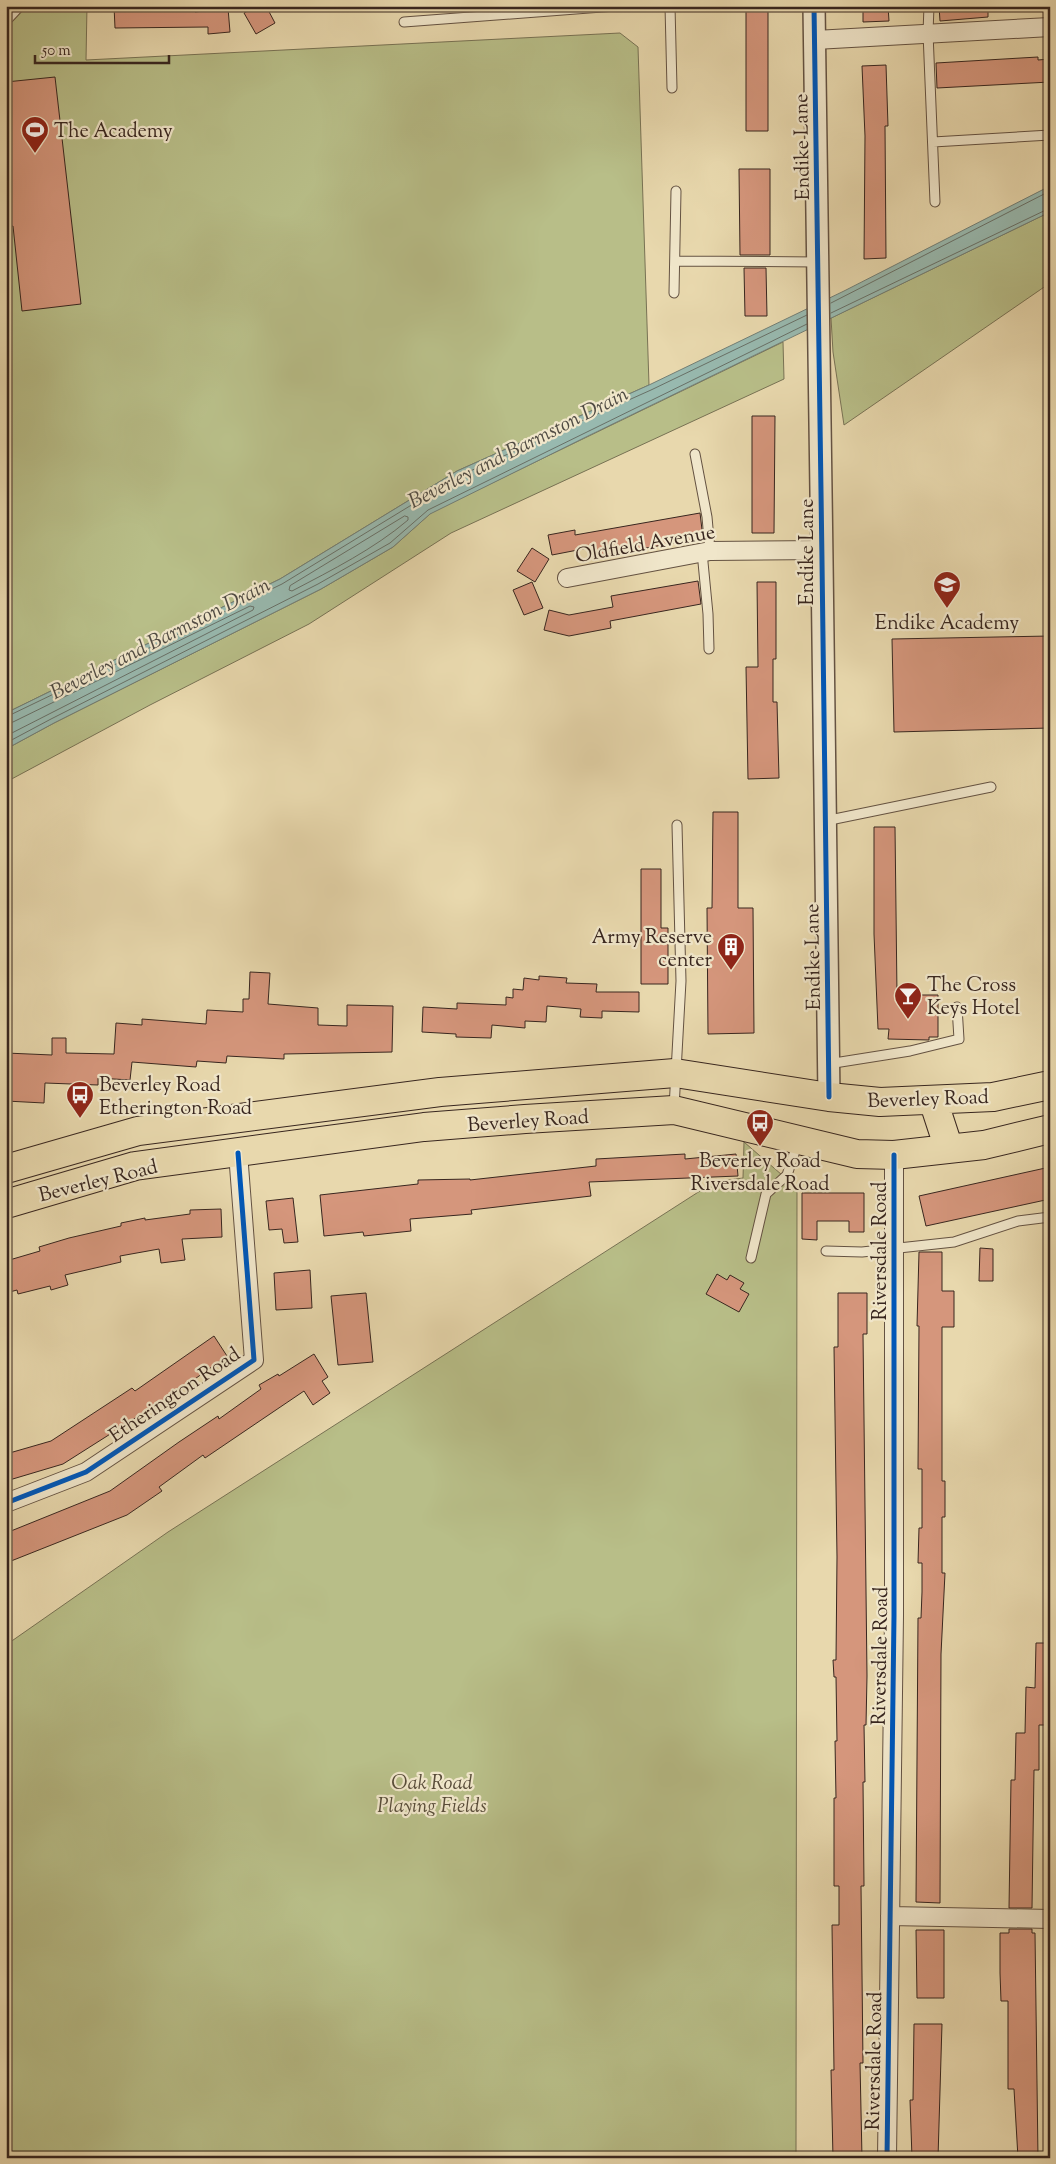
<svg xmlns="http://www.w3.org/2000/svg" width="1056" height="2164" font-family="'Sorts Mill Goudy',serif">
<rect width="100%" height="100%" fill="#e8d8ad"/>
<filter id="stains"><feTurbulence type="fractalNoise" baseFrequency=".004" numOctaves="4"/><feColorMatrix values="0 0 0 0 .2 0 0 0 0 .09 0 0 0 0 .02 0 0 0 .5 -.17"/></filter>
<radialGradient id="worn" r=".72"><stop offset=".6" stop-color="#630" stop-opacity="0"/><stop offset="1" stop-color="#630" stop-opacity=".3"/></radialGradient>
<!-- green -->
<path fill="#b8be88" stroke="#787254" d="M6 6H87L86 60 620 33 638 47 649 385 457 471 280 579 6 713Z
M1050 212V283L844 425 833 352 831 318Z
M783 342 784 379 451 533 309 624 150 705 6 782V749L54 723 321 589 393 547 432 512Z
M744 1142 797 1188 796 2158H6V1645L168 1532 714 1182 743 1178Z"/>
<!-- water -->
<path fill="#98b9af" stroke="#727e75" d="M1050 186V212L590 435 430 514 393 547 321 589 54 723 6 749V713L280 579 457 471 649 385 844 291Z"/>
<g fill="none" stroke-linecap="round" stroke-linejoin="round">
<!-- shore -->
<path stroke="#687067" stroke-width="1" d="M831 303 1050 191
M831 313 1050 208
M405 516 408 517V520C374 549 332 570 292 591L289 590 290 586Z
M6 717 282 584 459 476 651 390 807 315
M6 724 13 722 250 606 254 607 253 610 6 736
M6 743 51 719 318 584 390 543 428 510 807 324"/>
</g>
<!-- building -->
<path fill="#d5967c" stroke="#38261f" d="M114 6H194L195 12 228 8 230 32 208 34V27L115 28Z
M257 6H266L275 23 256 34 244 13Z
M863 6H888L889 21 863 22Z
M939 6H988V17L940 21Z
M746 11H768V131H746Z
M1038 57V60L1050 59V82L937 88 936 63Z
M886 65 888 126H885L886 258 864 259 865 136 862 66Z
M55 77 81 304 22 311 13 226 6 227V82Z
M739 169H770V255H740Z
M744 268H766L767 316H745Z
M752 416H775L774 533H752Z
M700 513 703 538 589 558 588 548 552 555 548 535 575 530V535Z
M532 548 549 559 535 582 517 571Z
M698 581 701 604 610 621 611 628 569 636 544 630 549 610 569 615 613 607 611 596Z
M532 582 543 608 524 615 513 590Z
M757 582H776V659H773V702H777L779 778 748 779 746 667H758Z
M1050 636V728L894 732 892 639Z
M713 812H738V908H753L754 1033 708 1034 707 908H712Z
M874 827H895L897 995H938V1037H929V1040L888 1039 889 1029H878L874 934Z
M641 869H661V928H668V984H641Z
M250 972 270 973 268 1004 318 1008V1025L347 1026V1005L393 1006 392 1052 284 1054V1059L227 1056 226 1063 197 1061 196 1067 132 1062 130 1080 98 1078V1085L45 1083 44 1103 6 1101V1053L52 1055V1038H66V1053L114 1054 116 1023 142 1025V1019L206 1024 207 1010 243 1012V999H249Z
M539 976 567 978 566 983 597 984 596 992H639V1012L602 1011V1018L580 1017 581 1009 547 1006 546 1022 525 1021V1028L492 1025 491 1038 456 1037V1034L422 1032 423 1007 457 1009V1003L506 1005V997L513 998V989L523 990 524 978 539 980Z
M685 1154V1159L736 1154 738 1176 589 1182 591 1196 471 1210 472 1214 410 1219 411 1231 364 1236 363 1232 324 1236 320 1195 418 1184V1180L470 1179V1180L596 1166V1159Z
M1050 1167V1199L926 1226 919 1196Z
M802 1193H864V1232H849V1221H817V1240L802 1239Z
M293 1198 298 1242 284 1243 282 1229 269 1230 266 1201Z
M221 1209 222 1237 182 1239 185 1260 161 1263 159 1249 120 1256 121 1262 65 1275 68 1285 51 1290 50 1286 18 1294 17 1290 6 1293V1261L40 1251 39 1247 69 1238 121 1226V1223L145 1218V1220L190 1214V1210Z
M980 1248 993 1249V1281H979Z
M919 1252H942V1291H954V1327H942V1481H945V1517H942V1573H945L941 1654 940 1903 916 1902 918 1618H921L922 1592V1563H918L919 1528H922V1469H918L919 1326H917Z
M310 1270 312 1308 276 1310 274 1273Z
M717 1274 727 1280 730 1275 744 1283 740 1289 749 1294 739 1312 706 1294Z
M366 1293 373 1362 338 1365 331 1296Z
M838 1293H867V1334H863L867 1676 866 1725H864L865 1782H863L864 1886H861L863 2063H860L862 2158H833L831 2070H834L832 1925H839V1886H834V1798H836L835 1741H837L836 1677H834L833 1660H836L837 1557 834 1347H838Z
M214 1336 227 1356 178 1391 63 1464 6 1481V1454L51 1441 132 1388 135 1391Z
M314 1354 328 1377 322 1381 330 1393 313 1405 304 1391 205 1458 203 1455 159 1487 162 1491 127 1515 6 1563V1533L110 1491 179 1442 218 1416 219 1419 261 1389 259 1385 278 1374 279 1376Z
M1036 1643H1050V1680L1048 1725H1039V1770H1034L1032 1908H1009L1011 1780H1015L1016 1733H1025L1026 1687 1035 1688Z
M1009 1929H1032V1933H1035L1038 2158H1018L1014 2089H1008V2001H1001L1000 1973V1933H1009Z
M916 1930H944V1998H917Z
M914 2024H942L938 2158H912L910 2100H913Z"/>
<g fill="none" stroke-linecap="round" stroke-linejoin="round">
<defs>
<path id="service" d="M670 6 672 88
M929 6 928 33 935 202
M6 21 20 6
M404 22 615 6
M933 142 1050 135
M675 261 818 262
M674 293 676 191
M695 454 707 517 710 551
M702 552 708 614 709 649
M825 821 991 787
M828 1064 910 1051 959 1039 957 1007
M674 1108 681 981 677 825
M826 1251 862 1252 954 1242 1018 1221 1050 1217
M751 1258 766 1194 787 1175 798 1142"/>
<path id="minor" d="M815 40 1050 27
M567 578 710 551 821 550
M6 1503 86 1472 254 1360 238 1153
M890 1916 1050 1919
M887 2158 894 1616V1155"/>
<path id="tertiary" d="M814 6C822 370 822 733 829 1097"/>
<path id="primary" d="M933 1100 949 1149
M6 1169 138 1131 440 1092 675 1073 829 1097 880 1102 993 1097 1050 1085
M6 1204 135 1166 424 1127 525 1119 674 1110 857 1154 894 1155 984 1145 1050 1129"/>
</defs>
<!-- service casing -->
<use href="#service" stroke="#645242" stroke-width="11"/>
<!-- minor casing -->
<use href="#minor" stroke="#645242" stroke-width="20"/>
<!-- tertiary casing -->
<use href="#tertiary" stroke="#645242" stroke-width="24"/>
<!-- primary casing -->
<use href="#primary" stroke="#38261f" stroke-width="30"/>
<!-- service -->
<use href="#service" stroke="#f0e6ca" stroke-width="9"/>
<!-- minor -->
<use href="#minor" stroke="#f0e6ca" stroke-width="18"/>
<!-- tertiary -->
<use href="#tertiary" stroke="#f0e6ca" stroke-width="21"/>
<!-- primary -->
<use href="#primary" stroke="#e8d8ad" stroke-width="28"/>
<defs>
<path id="cycleway" d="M814 6C822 370 822 733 829 1097
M6 1503 86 1472 254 1360 238 1153
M887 2158 894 1616V1155"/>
</defs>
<!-- cycleway casing -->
<use href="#cycleway" stroke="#f0e6ca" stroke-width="8"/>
<!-- cycleway -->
<use href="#cycleway" stroke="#0057b8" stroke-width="5"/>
</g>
<!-- icons -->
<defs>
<symbol id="stadium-pin" viewBox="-11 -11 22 30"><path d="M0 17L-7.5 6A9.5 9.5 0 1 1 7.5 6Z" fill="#8f2418" stroke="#f0e6ca"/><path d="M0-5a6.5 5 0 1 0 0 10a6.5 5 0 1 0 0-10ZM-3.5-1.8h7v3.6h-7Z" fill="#fff"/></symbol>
<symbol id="school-pin" viewBox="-11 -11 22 30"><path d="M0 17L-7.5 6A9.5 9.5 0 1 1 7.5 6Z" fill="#8f2418" stroke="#f0e6ca"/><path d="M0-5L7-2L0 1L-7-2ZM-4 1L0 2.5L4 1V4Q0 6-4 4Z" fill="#fff"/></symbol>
<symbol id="building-pin" viewBox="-11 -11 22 30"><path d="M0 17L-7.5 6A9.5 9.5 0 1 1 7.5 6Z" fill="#8f2418" stroke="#f0e6ca"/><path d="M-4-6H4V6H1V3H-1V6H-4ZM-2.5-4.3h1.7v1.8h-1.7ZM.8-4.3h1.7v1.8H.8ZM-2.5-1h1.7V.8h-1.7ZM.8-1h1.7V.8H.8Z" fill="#fff"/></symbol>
<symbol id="bar-pin" viewBox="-11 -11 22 30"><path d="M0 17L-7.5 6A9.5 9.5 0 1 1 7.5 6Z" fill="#8f2418" stroke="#f0e6ca"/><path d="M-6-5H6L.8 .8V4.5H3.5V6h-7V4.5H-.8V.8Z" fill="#fff"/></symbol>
<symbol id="bus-pin" viewBox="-11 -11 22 30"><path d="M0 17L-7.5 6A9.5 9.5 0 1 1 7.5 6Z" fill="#8f2418" stroke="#f0e6ca"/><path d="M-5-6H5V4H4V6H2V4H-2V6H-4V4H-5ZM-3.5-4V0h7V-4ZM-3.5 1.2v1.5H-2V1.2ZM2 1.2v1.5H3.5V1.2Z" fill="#fff"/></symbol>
</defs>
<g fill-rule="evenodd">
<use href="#stadium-pin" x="19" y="114" width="32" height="43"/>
<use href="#school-pin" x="931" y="569" width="32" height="43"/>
<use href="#building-pin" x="715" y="931" width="32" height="43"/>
<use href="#bar-pin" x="892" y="980" width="32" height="43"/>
<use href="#bus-pin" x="64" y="1079" width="32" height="43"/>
<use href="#bus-pin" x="744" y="1107" width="32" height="43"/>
</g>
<g text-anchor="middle" stroke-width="4.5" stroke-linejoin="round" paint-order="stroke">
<!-- poi labels -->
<g font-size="20" fill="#38261f" stroke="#f0e6ca" text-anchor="start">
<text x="54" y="137">The Academy</text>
<text x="947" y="629" text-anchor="middle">Endike Academy</text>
<text x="712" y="943" text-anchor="end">Army Reserve<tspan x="712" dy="23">center</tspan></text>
<text x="927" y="991">The Cross<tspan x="927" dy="23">Keys Hotel</tspan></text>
<text x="99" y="1091">Beverley Road<tspan x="99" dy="23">Etherington Road</tspan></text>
<text x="760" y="1167" text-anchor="middle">Beverley Road<tspan x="760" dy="23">Riversdale Road</tspan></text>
</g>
<!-- street labels -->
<g font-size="20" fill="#38261f" stroke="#f0e6ca">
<text transform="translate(801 147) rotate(-91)" y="7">Endike Lane</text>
<text transform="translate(645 543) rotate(-10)" y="7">Oldfield Avenue</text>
<text transform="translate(806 552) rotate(-90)" y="7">Endike Lane</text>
<text transform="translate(812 957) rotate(-91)" y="7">Endike Lane</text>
<text transform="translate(928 1098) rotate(-2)" y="7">Beverley Road</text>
<text transform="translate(528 1120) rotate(-4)" y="7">Beverley Road</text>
<text transform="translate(98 1180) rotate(-14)" y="7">Beverley Road</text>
<text transform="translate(879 1251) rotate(-90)" y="7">Riversdale Road</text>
<text transform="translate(174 1394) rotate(-34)" y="7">Etherington Road</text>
<text transform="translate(879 1656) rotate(-89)" y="7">Riversdale Road</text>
<text transform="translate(873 2061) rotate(-89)" y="7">Riversdale Road</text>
</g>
<!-- park labels -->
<g font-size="20" font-style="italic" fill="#584c39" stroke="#f0e6ca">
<text x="432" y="1789">Oak Road<tspan x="432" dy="23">Playing Fields</tspan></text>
</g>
<!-- water labels -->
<g font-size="21" font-style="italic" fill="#504b43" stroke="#f0e6ca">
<text transform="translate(518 447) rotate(-27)" y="7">Beverley and Barmston Drain</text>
<text transform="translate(160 638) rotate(-27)" y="7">Beverley and Barmston Drain</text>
</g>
</g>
<!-- margin -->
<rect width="1056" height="2164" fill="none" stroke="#e8d8ad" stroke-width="25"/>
<rect x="8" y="8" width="1041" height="2149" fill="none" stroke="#38261f" stroke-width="2.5"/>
<rect x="12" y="12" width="1031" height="2139" fill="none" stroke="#38261f"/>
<!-- scale -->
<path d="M35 55v8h134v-8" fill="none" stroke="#38261f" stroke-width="2.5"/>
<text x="42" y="55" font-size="15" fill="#38261f" stroke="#f0e6ca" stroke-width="4" paint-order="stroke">50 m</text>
<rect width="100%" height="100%" filter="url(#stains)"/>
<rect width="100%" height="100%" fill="url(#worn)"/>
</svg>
